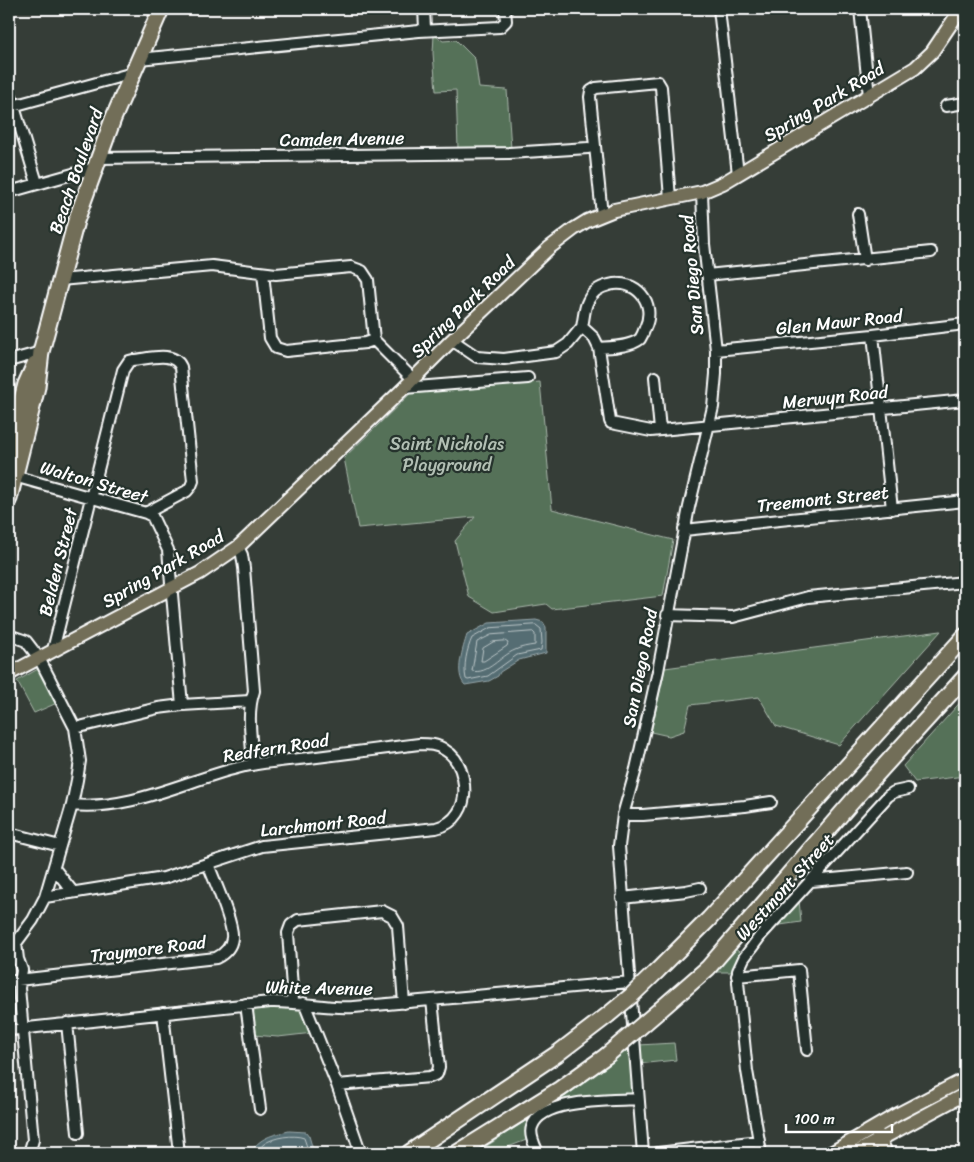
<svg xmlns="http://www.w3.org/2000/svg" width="974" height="1162" font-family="Sriracha,sans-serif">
<rect width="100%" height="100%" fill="#353d37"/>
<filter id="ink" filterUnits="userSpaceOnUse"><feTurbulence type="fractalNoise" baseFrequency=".02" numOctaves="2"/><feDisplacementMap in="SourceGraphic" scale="10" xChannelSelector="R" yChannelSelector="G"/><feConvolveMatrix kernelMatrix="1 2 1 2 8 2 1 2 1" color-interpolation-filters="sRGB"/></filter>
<g filter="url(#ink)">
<!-- green -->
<path fill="#557158" stroke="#aab8ac" d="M434 35 443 41 456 40 475 59 479 88 507 90 511 149H458L456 90 436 91 433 53Z
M540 382 552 509 673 540 663 596 552 609 546 604 494 612 469 597 455 541 475 517 358 528 344 458 413 391Z
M941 631 839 745 776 726 759 697 690 705 684 731 669 736 651 732 665 668Z
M38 669 57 703 34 713 17 681Z
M965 697V776L915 782 903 766Z
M799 900 801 922 773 926Z
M735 949 742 954 733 972H714Z
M260 1007H298L303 1010 313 1033 278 1037 254 1035 253 1012Z
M674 1043 676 1060 638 1064 639 1045Z
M630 1048 633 1096 535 1117 527 1123 529 1124V1139L495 1152V1153H476L559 1099Z"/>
<!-- water -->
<path fill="#546d73" stroke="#98a7ab" d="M536 620 543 622 546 627V653L519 660 500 672 498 676 489 681 465 685C454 674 463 648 467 635L489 623Z
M289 1131 306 1132 309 1136 314 1153H250C260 1137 272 1135 289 1131Z"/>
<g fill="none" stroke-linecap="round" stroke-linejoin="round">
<!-- shore -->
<path stroke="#bbc5c7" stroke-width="1" d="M536 625 541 629 542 642 541 650 517 655 488 676 468 680 466 679C463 666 467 649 472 638L490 628Z
M533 632 535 634V645C528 646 521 647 515 650 500 656 488 675 472 671L477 642 491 635Z
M505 641 508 643 507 646 484 661H481L483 648 493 642Z
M256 1153C258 1150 261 1146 264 1144 273 1137 294 1134 304 1138L309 1153"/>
<defs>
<path id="minor" d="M719 9 738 174
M860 9 869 96
M419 31 500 27 506 21 505 9
M139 59 419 31 425 28 424 9
M9 90 37 183
M946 106 965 103
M9 107 133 73
M98 158 509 153 588 148
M9 192 94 168
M858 214 865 260
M602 215 590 97 591 91 596 88 658 82 661 87 670 198
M263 273 270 338 276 348 286 351 365 343 374 340
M707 275 931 252
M60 280 212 266 276 274 351 267 362 271 368 280 374 340
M582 327C584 318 584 308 588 301 592 292 600 287 609 285 636 278 657 303 645 328 644 331 642 336 640 339 630 347 611 347 599 348
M873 335 892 509
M374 340 413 379
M452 340 477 357 504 359 556 352 568 344 582 327 594 338 599 348 610 421 611 423 651 431 965 400
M716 350 873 335 965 324
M9 361 41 352
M655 377 660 430
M404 388 528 378
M14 476 146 513 152 516 168 550 182 705
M684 530 965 501
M238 547 242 555 244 568 254 691C246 714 252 741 253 765
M667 615 733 617 808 597 965 582
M9 635 26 641 39 658 75 728 80 761 77 780 72 805 45 897 33 920 16 943 18 959 22 970 19 988 33 1140 29 1153
M53 650 123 370 129 361 133 360C148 359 174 350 181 367L193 481 191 486 187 491 146 513
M75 728 158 708 182 705 250 701
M623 815H643L745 806 771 802
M9 833 60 846
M54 868 73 892
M811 881 907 872
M45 897 164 878 262 846 436 828C445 826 453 821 458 813 470 795 464 761 445 750 437 744 428 744 419 744 382 749 346 753 309 758 288 760 266 762 245 766 188 779 132 811 72 805
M622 898 686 891 700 888
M737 976 799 970 807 1050
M9 981 216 958C224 954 231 948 232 938 234 924 214 880 208 864
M293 1001 288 933 291 925 298 920 382 911 392 916 398 926 404 1003
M304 1003 337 1085 359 1148
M246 1004 260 1109
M163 1013 179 1153
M67 1023 78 1133
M9 1030 270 1002C299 1001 326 1009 354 1007L629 982
M337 1085 430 1077 437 1074 439 1067 432 1000
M538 1153C535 1146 529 1135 532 1127 541 1098 613 1101 638 1099
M643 1153 619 846 623 815 636 769 658 671 689 507 713 407 716 374V350L704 244 702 192
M658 1153 759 1141
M761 1153 747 1071 738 982V971L744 958 761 935 888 796 894 792 908 789"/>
<path id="major" d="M9 674 200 573 238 547 404 388 452 340 549 248 574 229 587 221 614 210 702 192 723 183 915 68 932 52 961 9
M877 1133 886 1153
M831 1153 898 1114 965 1079
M855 1153 965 1094"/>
<path id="highway" d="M9 448 26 384 35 364
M9 499 37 387 41 352 76 221 113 119 161 9
M657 971 709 919 965 636
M661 1009 708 968 856 797 965 677
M409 1153 557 1054 608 1015
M457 1153 560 1089 606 1056"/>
</defs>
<!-- minor casing -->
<use href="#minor" stroke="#fff" stroke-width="14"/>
<!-- major casing -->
<use href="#major" stroke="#fff" stroke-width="16"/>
<!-- highway casing -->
<use href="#highway" stroke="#fff" stroke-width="19"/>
<!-- minor -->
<use href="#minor" stroke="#26332d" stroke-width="10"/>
<!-- major -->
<use href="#major" stroke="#726e59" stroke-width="12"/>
<!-- highway -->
<use href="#highway" stroke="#726e59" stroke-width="15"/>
<defs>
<path id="highway-bridge" d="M608 1015 631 996 657 971
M606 1056 661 1009"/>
</defs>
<!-- highway-bridge casing -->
<use href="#highway-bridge" stroke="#fff" stroke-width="19" stroke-linecap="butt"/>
<!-- highway-bridge -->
<use href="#highway-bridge" stroke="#726e59" stroke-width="15"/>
</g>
</g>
<g text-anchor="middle" stroke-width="4.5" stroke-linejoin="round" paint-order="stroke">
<!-- street labels -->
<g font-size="18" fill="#fff" stroke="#26332d">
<text transform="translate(824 102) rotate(-31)" y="6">Spring Park Road</text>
<text transform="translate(342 139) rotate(-1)" y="6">Camden Avenue</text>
<text transform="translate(76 171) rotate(-71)" y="6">Beach Boulevard</text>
<text transform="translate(692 275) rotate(-95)" y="6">San Diego Road</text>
<text transform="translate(463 307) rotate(-44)" y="6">Spring Park Road</text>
<text transform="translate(839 322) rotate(-6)" y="6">Glen Mawr Road</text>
<text transform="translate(835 397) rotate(-6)" y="6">Merwyn Road</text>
<text transform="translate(94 482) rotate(16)" y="6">Walton Street</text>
<text transform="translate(823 499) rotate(-6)" y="6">Treemont Street</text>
<text transform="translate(58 562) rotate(-76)" y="6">Belden Street</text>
<text transform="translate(163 569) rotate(-30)" y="6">Spring Park Road</text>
<text transform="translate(640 668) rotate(-79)" y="6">San Diego Road</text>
<text transform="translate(276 748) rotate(-9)" y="6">Redfern Road</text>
<text transform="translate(323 824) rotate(-6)" y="6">Larchmont Road</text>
<text transform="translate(785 887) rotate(-48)" y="6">Westmont Street</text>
<text transform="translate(148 949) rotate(-7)" y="6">Traymore Road</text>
<text transform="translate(319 988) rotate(1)" y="6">White Avenue</text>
</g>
<!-- park labels -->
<g font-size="18" fill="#b2bfb4" stroke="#26332d">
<text x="447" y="450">Saint Nicholas<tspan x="447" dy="21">Playground</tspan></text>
</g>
</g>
<!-- margin -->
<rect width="974" height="1162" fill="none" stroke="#26332d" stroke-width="30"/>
<rect x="15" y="15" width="944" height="1132" fill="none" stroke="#fff" stroke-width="2" filter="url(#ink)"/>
<!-- scale -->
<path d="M786 1124v8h106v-8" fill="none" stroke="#ffffff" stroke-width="2.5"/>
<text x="794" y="1124" font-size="15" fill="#ffffff" stroke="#26332d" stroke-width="4" paint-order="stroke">100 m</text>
</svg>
